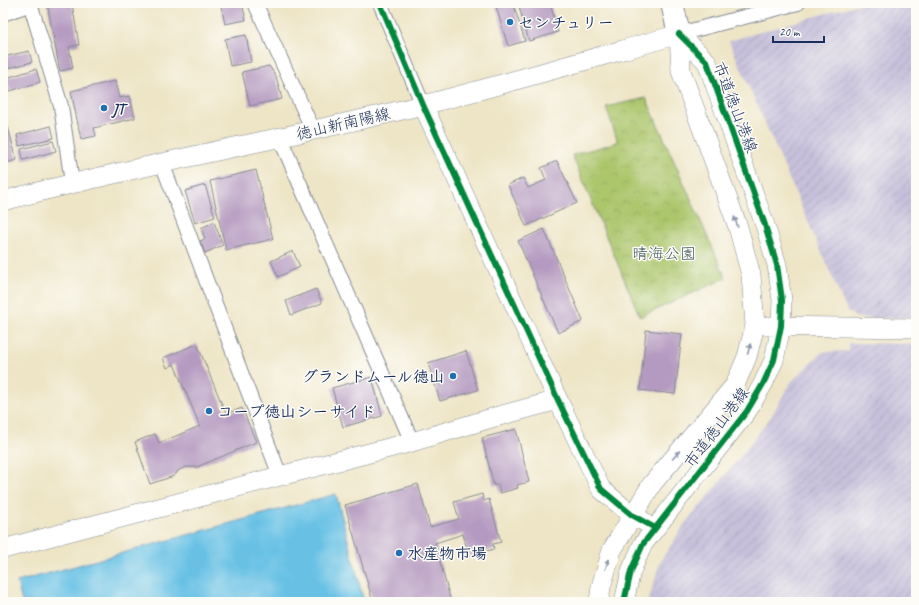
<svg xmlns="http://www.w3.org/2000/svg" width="919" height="605" font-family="Caveat,'Klee One',sans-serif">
<defs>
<pattern id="industrial-furrows" width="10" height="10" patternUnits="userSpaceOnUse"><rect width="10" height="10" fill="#c6c0da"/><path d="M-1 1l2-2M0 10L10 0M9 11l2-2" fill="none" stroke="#aaa5be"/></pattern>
<pattern id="park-crowns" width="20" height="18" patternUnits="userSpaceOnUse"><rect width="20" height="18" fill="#acc66c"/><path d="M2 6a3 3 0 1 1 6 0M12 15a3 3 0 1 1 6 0" fill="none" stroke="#93aa60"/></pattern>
</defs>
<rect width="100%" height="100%" fill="#fdfcf7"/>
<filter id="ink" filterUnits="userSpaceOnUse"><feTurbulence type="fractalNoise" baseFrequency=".025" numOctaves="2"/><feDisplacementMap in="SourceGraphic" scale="8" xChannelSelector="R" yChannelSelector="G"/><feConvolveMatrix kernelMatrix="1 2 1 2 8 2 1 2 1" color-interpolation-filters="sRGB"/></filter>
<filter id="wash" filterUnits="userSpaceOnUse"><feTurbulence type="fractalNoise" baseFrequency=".012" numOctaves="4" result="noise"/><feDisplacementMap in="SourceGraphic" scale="16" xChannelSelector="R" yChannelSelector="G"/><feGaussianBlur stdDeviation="0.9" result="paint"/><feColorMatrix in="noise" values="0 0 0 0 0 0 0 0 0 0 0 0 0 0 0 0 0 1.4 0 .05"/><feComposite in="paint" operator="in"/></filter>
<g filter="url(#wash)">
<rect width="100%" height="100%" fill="#eee5c6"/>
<!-- industrial -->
<path fill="url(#industrial-furrows)" d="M862 3H916V317L857 318 847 311 729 41Z
M848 343 916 344V602H648L660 562 684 525 738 460 770 418 791 382 822 352 848 351Z"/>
<!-- park -->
<path fill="url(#park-crowns)" stroke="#647a65" d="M646 98 726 278 640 317 572 155 618 142 606 107Z"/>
<!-- water -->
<path fill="#68c1e5" stroke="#4278a2" d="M336 494 364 602H22L17 582Z"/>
<g id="blocks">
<!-- building -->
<path fill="#b499c0" d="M47 3H72L79 45 69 47 73 68 60 71Z
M231 3H242L246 20 225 24 221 6Z
M495 3H513L525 41 508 46Z
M518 3H550L558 32 529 41Z
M246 35 251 62 230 66 225 39Z
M29 51 32 62 5 69 3 57Z
M269 66 276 76 282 99 250 106 242 72Z
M36 69 40 82 10 91 6 78Z
M115 81 119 98 130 96 135 118 94 128 96 136 81 139 71 91Z
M51 126 54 138 19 146 17 135Z
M8 127 17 160 3 164V128Z
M53 141 56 151 23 160 21 149Z
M557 161 577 203 526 226 508 185 523 178 528 188 546 180 541 168Z
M256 170 273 239 226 250 210 181Z
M205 185 215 217 195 223 185 191Z
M214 222 223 245 205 253 200 241 205 239 201 228Z
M544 229 583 321 558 333 518 241Z
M293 251 300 267 278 277 271 261Z
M316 289 322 303 291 315 286 301Z
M646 330 682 334 675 394 640 390Z
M197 344 226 414 242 408 256 442 197 467H187L179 470 174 476 150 484 135 442 155 434 159 443 200 426 174 364 167 368 163 358Z
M466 351 478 390 440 401 428 363Z
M372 377 382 416 343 427 332 388Z
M516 429 529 482 517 485 518 488 500 493 498 484 494 486 482 438Z
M418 484 430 527 459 519 454 502 482 494 484 501 489 499 501 542 493 544 494 549 469 556 463 534 435 543 451 602H373L345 505Z"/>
</g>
</g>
<g filter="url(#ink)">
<use href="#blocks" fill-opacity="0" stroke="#848a92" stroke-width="1"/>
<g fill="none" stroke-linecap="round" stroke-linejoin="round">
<defs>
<path id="street" d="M30 3 61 106 72 183
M255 3 313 130
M380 3 423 105
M3 14 31 4
M679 34 798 3
M280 138 412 442
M162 163 280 476"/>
<path id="secondary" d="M423 105 558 400 601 489 632 515 643 521
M3 201C142 164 283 139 423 105 509 83 594 58 679 34
M768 326 916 328
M3 549 280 476 412 442 495 417 558 400
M599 602 601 587 612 550 652 484 735 385 747 357 755 325 751 275 738 227 681 71 679 34
M624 602 631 571 643 544 747 411 763 384 774 360 781 326 782 300 777 265 765 225 707 62 679 34"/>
<path id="primary" d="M672 3 679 34"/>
</defs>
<!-- street casing -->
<use href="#street" stroke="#848a92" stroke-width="16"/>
<!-- secondary casing -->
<use href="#secondary" stroke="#848a92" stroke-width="20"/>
<!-- primary casing -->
<use href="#primary" stroke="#848a92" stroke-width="24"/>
<!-- street -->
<use href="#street" stroke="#fff" stroke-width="14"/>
<!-- secondary -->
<use href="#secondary" stroke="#fff" stroke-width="19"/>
<!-- primary -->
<use href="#primary" stroke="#fff" stroke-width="22"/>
<defs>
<path id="cycleway" d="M380 3 423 105 558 400 601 489 632 515 655 528
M624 602 631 571 643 544 747 411 763 384 774 360 781 326 782 300 777 265 765 225 707 62 679 34"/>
</defs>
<!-- cycleway casing -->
<use href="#cycleway" stroke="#fdfcf7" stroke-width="8"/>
<!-- cycleway -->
<use href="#cycleway" stroke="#00873e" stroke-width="6"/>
</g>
<!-- one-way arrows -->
<defs><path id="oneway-solid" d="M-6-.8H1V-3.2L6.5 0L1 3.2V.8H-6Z"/></defs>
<g fill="#8d97ae">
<use href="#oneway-solid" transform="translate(736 222) rotate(-109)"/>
<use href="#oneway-solid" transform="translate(749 349) rotate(-75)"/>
<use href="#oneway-solid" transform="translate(676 455) rotate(-50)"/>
<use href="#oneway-solid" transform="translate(607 564) rotate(-73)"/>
</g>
</g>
<!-- markers -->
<g fill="#1f6fb2" stroke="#fdfcf7" stroke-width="1.5">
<circle cx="510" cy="22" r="4"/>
<circle cx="104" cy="108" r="4"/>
<circle cx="453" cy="376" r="4"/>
<circle cx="209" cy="411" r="4"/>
<circle cx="399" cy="553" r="4"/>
</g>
<g text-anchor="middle" stroke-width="3" stroke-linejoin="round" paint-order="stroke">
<!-- poi labels -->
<g font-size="16" font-weight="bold" fill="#1b2f5e" stroke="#fdfcf7" text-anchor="start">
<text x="518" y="28">センチュリー</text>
<text x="112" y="114">JT</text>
<text x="445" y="382" text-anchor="end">グランドムール徳山</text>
<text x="217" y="417">コープ徳山シーサイド</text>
<text x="407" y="559">水産物市場</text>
</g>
<!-- street labels -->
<g font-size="16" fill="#1b2f5e" stroke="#fdfcf7">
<text transform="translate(736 107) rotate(69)" y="6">市道徳山港線</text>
<text transform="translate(343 123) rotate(-13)" y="6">徳山新南陽線</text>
<text transform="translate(716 427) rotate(-53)" y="6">市道徳山港線</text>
</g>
<!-- park labels -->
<g font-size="16" fill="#465c62" stroke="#fdfcf7">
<text x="664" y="259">晴海公園</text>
</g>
</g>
<!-- margin -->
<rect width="919" height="605" fill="none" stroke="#fdfcf7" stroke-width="16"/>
<!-- scale -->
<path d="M773 36v6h51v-6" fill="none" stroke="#1b2f5e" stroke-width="2"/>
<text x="779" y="36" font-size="12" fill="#1b2f5e" stroke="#fdfcf7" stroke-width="3" paint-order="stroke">20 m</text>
</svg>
